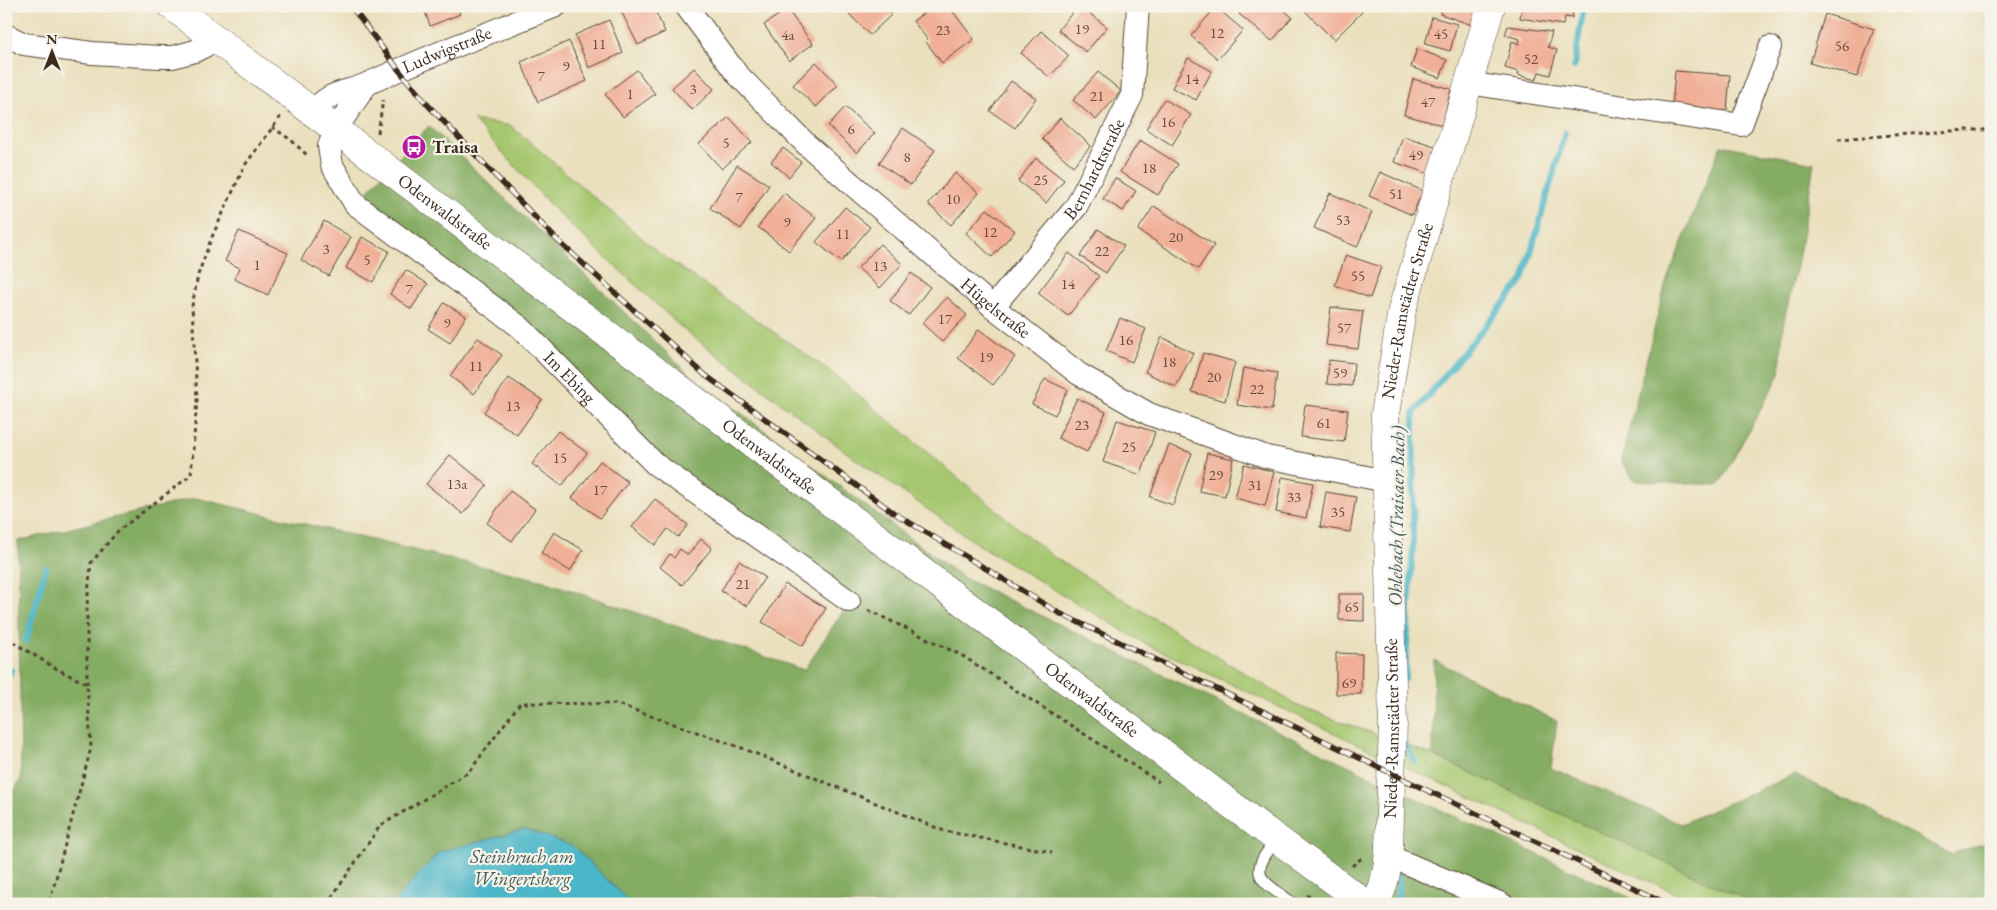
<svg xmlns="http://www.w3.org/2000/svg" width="1997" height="910" font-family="'EB Garamond',serif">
<rect width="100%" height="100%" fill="#f7f3e8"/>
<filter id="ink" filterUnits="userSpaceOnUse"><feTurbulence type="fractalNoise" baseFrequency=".02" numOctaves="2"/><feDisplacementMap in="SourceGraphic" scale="10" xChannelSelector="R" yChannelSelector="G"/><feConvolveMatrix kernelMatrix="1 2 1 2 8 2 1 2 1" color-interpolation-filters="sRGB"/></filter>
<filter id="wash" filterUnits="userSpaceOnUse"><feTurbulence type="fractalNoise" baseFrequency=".0096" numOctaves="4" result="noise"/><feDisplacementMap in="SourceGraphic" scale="20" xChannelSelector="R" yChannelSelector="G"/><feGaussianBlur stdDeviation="1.12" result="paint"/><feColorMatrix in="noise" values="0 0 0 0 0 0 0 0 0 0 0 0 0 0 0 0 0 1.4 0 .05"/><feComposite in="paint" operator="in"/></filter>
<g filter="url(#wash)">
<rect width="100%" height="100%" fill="#eae0bd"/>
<!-- green -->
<path fill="#a6c76f" stroke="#707846" d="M473 120 511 126 660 254 827 369 1052 556 1300 707 1433 755 1756 904H1700L1611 864 1144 643 976 543 854 458 683 329 556 211Z"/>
<!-- forest -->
<path fill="#84ac62" stroke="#606b40" d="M429 126 691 376 962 577 1415 798 1644 904H632L573 846 439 852 392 904H6V804L21 779 18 541 196 498 544 581 804 670 849 602 655 464 520 327 355 204Z
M1721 145 1814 163 1798 261 1783 325 1780 374 1719 485 1635 481 1621 461 1666 282Z
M1434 660 1557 721 1551 768 1681 824 1795 774 1952 854 1991 841V904H1756L1433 755Z"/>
<!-- water -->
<path fill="#4bb6c7" stroke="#437072" d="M525 829 573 846 632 904H392L439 852Z"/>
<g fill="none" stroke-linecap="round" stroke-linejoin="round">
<!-- stream -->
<path stroke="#4bb6c7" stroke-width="6" d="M1574 67 1584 6
M26 641 46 568
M1405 679 1413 544 1414 413 1523 280 1565 133
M6 682 11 670
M1402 739 1415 762
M1399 872 1398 897 1408 904"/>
</g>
<g id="blocks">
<!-- building -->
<path fill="#f0af96" d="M423 6H457L460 14 430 26Z
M631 6H653L665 32 638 45 621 11Z
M847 6H885L892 14 870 35 844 9Z
M919 6H961L953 12 974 39 942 63 926 42 928 40 913 21 924 13Z
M1078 6H1080L1107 27 1086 52 1058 30Z
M1246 6H1279L1292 17 1272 41 1239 14Z
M1304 6H1356L1362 12 1334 40 1302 8Z
M1443 6H1479L1472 25 1440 14Z
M1522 6H1574L1572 18 1565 17 1563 25 1520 18Z
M1216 7 1243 30 1218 59 1191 36Z
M787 9 813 44 789 61 764 25Z
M1825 14 1874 29 1857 77 1810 63Z
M1432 17 1457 24 1450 51 1425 44Z
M609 20 623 53 589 68 575 35Z
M1508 26 1552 32 1548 47 1557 50 1550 75 1539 72 1536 80 1518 75 1519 72 1505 68 1512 41 1519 44 1520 39 1505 35Z
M1041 31 1069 56 1049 77 1021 53Z
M569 41 587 81 538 102 521 62Z
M1417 49 1447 60 1440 78 1411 67Z
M1188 58 1212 71 1196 100 1172 88Z
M816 62 838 85 816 107 793 85Z
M694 68 714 89 692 110 672 88Z
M637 70 655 94 623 117 605 94Z
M1675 71 1730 75 1727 111 1672 107Z
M1098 72 1121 91 1096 120 1073 100Z
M1413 79 1451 89 1442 125 1404 115Z
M1011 81 1036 98 1015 128 990 111Z
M1164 99 1191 115 1172 145 1146 129Z
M845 107 875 133 857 153 828 126Z
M729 117 752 142 722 169 699 144Z
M1060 118 1091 146 1073 166 1042 139Z
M903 128 935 150 911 185 879 163Z
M1403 136 1438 147 1429 174 1394 162Z
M1140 140 1178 164 1158 195 1120 172Z
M783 148 801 162 789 177 771 162Z
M1036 158 1064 180 1046 203 1018 181Z
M737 165 769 185 741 229 710 208Z
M1380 172 1423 191 1412 215 1369 196Z
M955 173 979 193 951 225 928 204Z
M1115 178 1136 191 1123 211 1103 199Z
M784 193 816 218 789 251 758 227Z
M1330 193 1372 212 1357 247 1314 228Z
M1154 206 1214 245 1198 269 1138 230Z
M845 207 870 227 841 262 816 242Z
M987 209 1015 231 992 257 966 233Z
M324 221 351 237 329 276 301 260Z
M1098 229 1124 246 1106 273 1080 256Z
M239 231 288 253 268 295 234 279 240 268 225 261Z
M362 237 389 251 373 282 346 268Z
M880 244 902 264 880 288 858 268Z
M1069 253 1099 276 1068 316 1038 293Z
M1346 255 1381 267 1370 298 1335 285Z
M406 270 428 284 411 309 390 294Z
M911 273 930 287 909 315 890 301Z
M947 297 967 315 942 342 922 323Z
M444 303 466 316 450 343 428 329Z
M1331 307 1363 311 1358 349 1326 345Z
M1120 318 1146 329 1132 362 1106 351Z
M979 329 1015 357 993 385 958 358Z
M1162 337 1193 353 1176 387 1145 372Z
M478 338 502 355 474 394 450 376Z
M1203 353 1235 362 1225 401 1192 392Z
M1329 360 1354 363 1352 386 1327 384Z
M1243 368 1277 373 1272 410 1237 405Z
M509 378 542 400 517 435 484 412Z
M1045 379 1068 390 1055 415 1032 404Z
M1077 398 1106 412 1087 452 1058 438Z
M1305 405 1348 410 1344 442 1301 437Z
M1117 420 1155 432 1141 475 1103 462Z
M558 431 587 453 562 486 532 464Z
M1169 445 1192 453 1173 505 1150 497Z
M1207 453 1233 459 1225 496 1199 491Z
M450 455 487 485 463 514 426 484Z
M600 461 628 482 600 518 572 498Z
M1244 464 1274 472 1265 506 1235 498Z
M1282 477 1313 483 1306 518 1276 512Z
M510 491 535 509 512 541 487 523Z
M1326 492 1356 497 1350 532 1320 527Z
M655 499 688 525 678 537 668 529 655 545 632 527Z
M554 532 583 550 570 571 541 553Z
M701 539 712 548 682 585 660 567 670 554 674 558 680 549 688 555Z
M739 561 765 577 747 606 721 591Z
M785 584 826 608 803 646 762 622Z
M1339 594H1364V621L1339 620Z
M1336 653 1362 654 1361 694H1336Z"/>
</g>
</g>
<g filter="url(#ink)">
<use href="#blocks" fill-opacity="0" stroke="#554536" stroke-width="1"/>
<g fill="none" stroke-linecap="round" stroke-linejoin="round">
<defs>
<path id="lane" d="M1277 839C1246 877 1260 878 1293 904"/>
<g id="street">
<path id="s1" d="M686 6 737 74 807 145 993 307 1079 374 1149 414 1267 457 1386 481"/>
<path d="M6 35 24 44 92 53 160 57H173L195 51 205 46 213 37"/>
<path d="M1468 83 1741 125 1770 47"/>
<path id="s2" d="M367 84 336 129 329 146 332 165 355 204 520 327 655 464 849 601"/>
<path id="s3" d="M313 112C331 89 346 94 369 83 431 55 493 31 556 6"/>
<path id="s4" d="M993 307 1076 207 1132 95 1138 6"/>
<path d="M1389 856 1502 904"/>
</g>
<g id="secondary">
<path id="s5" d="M1375 904C1391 876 1389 844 1390 813 1391 783 1392 753 1393 723L1385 414 1402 310 1491 6"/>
</g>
<g id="primary">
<path id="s6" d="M172 6 1277 839 1366 904"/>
</g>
</defs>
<!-- lane casing -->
<use href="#lane" stroke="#554536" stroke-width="13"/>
<!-- street casing -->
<use href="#street" stroke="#554536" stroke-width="24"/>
<!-- secondary casing -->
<use href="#secondary" stroke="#554536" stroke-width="29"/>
<!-- primary casing -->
<use href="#primary" stroke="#554536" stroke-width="29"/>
<!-- path -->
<path stroke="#554536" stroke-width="3" stroke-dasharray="4 4" stroke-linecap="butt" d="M272 127 291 140 309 157
M378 133 383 100
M1838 139 1965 130H1991
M868 610 961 655 1159 782
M6 638 57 669 87 684 91 748 49 904
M87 684V605L91 563 118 531 191 475 197 400 192 306 198 275 211 239 245 165 281 116
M1352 866 1364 856
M1307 895 1317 904
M327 904 380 826 469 772 520 703 617 704 742 748 944 831 1052 852"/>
<!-- lane -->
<use href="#lane" stroke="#fff" stroke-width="11"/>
<!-- street -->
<use href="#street" stroke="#fff" stroke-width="22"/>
<!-- secondary -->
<use href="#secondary" stroke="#fff" stroke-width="28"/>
<!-- primary -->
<use href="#primary" stroke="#fff" stroke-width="28"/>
<defs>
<path id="rail" d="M351 6 398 69 427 104 555 238 705 375 894 513 1059 613 1401 778 1668 904"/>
</defs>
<!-- rail casing -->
<use href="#rail" stroke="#3b2a1e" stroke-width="5.5"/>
<!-- rail -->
<use href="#rail" stroke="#f7f3e8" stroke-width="4" stroke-dasharray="11" stroke-linecap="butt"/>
</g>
</g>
<!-- icons -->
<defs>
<symbol id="bus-disc" viewBox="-11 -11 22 22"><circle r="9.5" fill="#b5179e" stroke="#f7f3e8"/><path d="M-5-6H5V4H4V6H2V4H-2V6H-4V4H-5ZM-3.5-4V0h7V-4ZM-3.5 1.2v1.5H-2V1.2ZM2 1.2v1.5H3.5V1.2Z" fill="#fff"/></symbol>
</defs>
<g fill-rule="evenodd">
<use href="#bus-disc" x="400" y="133" width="28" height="28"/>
</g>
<g text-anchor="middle" stroke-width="4.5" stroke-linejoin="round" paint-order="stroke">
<!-- number labels -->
<g font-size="15" fill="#684b3c">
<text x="1082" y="34">19</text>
<text x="943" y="35">23</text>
<text x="1217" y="38">12</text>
<text x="1441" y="39">45</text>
<text x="788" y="40">4a</text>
<text x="599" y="49">11</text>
<text x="1842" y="51">56</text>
<text x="1531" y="64">52</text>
<text x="566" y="71">9</text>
<text x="541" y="81">7</text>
<text x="1192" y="84">14</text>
<text x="693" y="94">3</text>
<text x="630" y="99">1</text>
<text x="1097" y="101">21</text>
<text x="1428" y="107">47</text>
<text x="1168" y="127">16</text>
<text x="851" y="134">6</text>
<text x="726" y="148">5</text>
<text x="1416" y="160">49</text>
<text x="907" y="162">8</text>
<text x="1149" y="173">18</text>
<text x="1041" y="185">25</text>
<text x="1396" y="199">51</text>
<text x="739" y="202">7</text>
<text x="953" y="204">10</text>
<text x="1343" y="225">53</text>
<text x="787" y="227">9</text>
<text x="990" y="237">12</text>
<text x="843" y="239">11</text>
<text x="1176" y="242">20</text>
<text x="326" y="254">3</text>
<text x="1102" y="256">22</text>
<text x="367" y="265">5</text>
<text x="257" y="270">1</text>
<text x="880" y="271">13</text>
<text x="1358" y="281">55</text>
<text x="1068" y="289">14</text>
<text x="409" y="294">7</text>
<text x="945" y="324">17</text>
<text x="447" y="328">9</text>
<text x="1344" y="333">57</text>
<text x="1126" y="345">16</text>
<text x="986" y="362">19</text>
<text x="1169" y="367">18</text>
<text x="476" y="371">11</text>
<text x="1340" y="378">59</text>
<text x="1214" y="382">20</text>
<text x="1257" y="394">22</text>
<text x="513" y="411">13</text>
<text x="1324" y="428">61</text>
<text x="1082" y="430">23</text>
<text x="1129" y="452">25</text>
<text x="560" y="463">15</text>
<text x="1216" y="480">29</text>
<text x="457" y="489">13a</text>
<text x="1255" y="490">31</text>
<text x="600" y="495">17</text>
<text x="1294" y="502">33</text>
<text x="1338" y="517">35</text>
<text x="743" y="589">21</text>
<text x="1352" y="612">65</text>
<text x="1349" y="688">69</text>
</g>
<!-- street labels -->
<g font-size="18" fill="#3b2a1e" stroke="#f7f3e8">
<text dy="6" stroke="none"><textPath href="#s3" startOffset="149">Ludwigstraße</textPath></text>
<text dy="6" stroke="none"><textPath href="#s4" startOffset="172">Bernhardtstraße</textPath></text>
<text dy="6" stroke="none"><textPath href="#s6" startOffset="342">Odenwaldstraße</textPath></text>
<text dy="6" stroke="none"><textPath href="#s1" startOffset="434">Hügelstraße</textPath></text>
<text dy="6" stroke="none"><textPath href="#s5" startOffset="598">Nieder-Ramstädter Straße</textPath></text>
<text dy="6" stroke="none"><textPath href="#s2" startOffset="414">Im Ebing</textPath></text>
<text dy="6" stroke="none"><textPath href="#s6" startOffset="748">Odenwaldstraße</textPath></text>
<text dy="6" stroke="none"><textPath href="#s6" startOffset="1152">Odenwaldstraße</textPath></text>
<text dy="6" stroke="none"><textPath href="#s5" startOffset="178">Nieder-Ramstädter Straße</textPath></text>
</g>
<!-- poi labels -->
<g font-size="18" font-weight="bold" fill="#3b2a1e" stroke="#f7f3e8" text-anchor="start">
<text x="432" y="153">Traisa</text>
</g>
<!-- water labels -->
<g font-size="19" font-style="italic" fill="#415b59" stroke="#f7f3e8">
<text transform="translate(1396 516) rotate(-89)" y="7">Ohlebach (Traisaer Bach)</text>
<text x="522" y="863">Steinbruch am<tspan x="522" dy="22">Wingertsberg</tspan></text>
</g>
</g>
<!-- margin -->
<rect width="1997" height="910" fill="none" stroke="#f7f3e8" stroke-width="25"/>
<!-- north arrow -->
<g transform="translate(52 52)" stroke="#f7f3e8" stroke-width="4" paint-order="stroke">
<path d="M0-4L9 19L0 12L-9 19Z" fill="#3b2a1e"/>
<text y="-8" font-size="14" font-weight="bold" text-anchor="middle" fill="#3b2a1e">N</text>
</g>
</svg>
